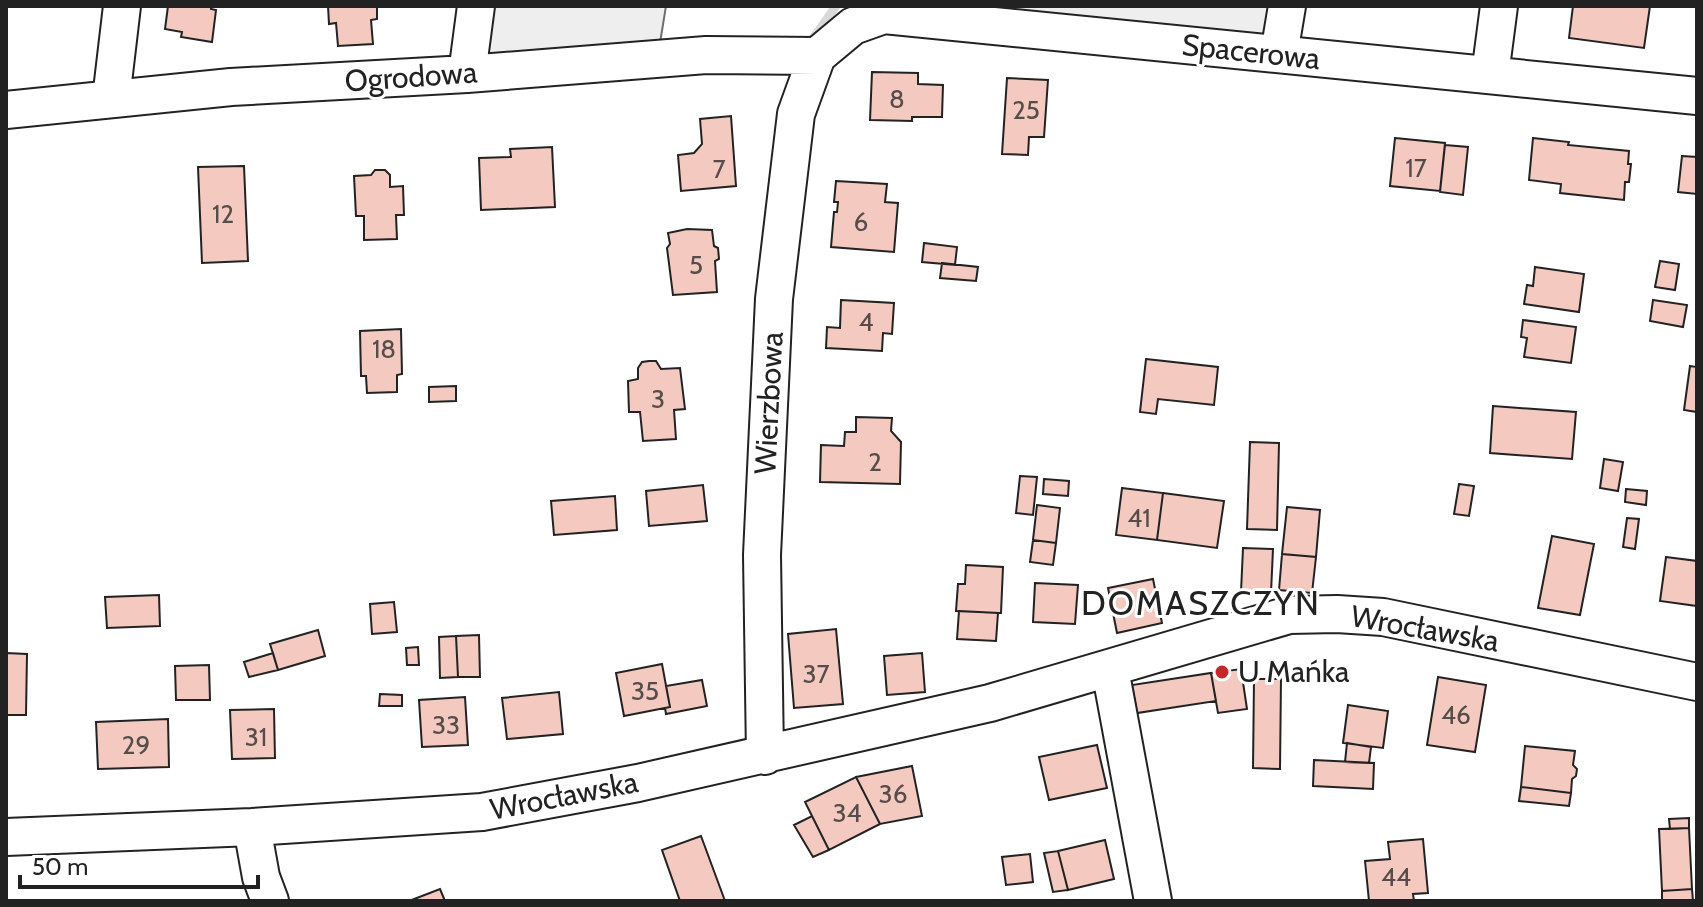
<svg xmlns="http://www.w3.org/2000/svg" width="1703" height="907" font-family="Cabin,sans-serif">
<rect width="100%" height="100%" fill="#fff"/>
<!-- green -->
<path fill="#eee" stroke="#6f6f6f" stroke-width="2" d="M494 6H666L660 43 488 54Z
M898 6H1271L1264 43Z"/>
<g fill="none" stroke-linecap="round" stroke-linejoin="round">
<!-- stream -->
<path stroke="#d9d9d9" stroke-width="9" d="M813 39 836 6"/>
</g>
<!-- building -->
<path fill="#f3c9c0" stroke="#222" stroke-width="2" d="M168 6H211V9L216 10 212 42 181 37 182 32 165 29Z
M328 6H377V19L371 20 373 44 338 46 336 23 329 24Z
M1573 6H1650L1644 48 1569 38Z
M872 72 918 73V84L943 85 942 117H912V121L870 120Z
M1007 78 1048 80 1044 137H1029L1028 155 1002 154Z
M731 116 736 186 681 191 678 155 694 153 702 144 700 119Z
M1395 138 1445 143 1440 191 1390 186Z
M1533 138 1569 142 1568 145 1629 151 1628 164H1631L1629 182H1625L1624 200 1560 193 1561 184 1529 180Z
M1445 145 1468 147 1463 195 1440 192Z
M552 147 555 207 481 210 479 158 511 157 510 149Z
M1682 156 1697 157V194L1678 192Z
M244 166 248 261 202 263 198 167Z
M375 170H385L390 175V187L403 186 404 215H396L397 239 364 240V216H356L354 176 371 175Z
M836 181 887 184 885 202 898 203 894 252 831 247 834 212H837L838 202H834Z
M687 229 712 230 714 246 718 248 719 259 715 261 717 292 673 295 667 248 670 244 668 233Z
M924 243 957 247 955 265 922 262Z
M1660 261 1679 264 1675 290 1655 287Z
M942 263 978 267 976 281 940 278Z
M1535 267 1584 274 1579 312 1524 304 1527 285 1533 286Z
M841 300 894 303 892 334 883 333 882 351 826 348 827 327 840 328Z
M1653 300 1687 305 1683 327 1650 321Z
M1523 320 1576 327 1571 363 1524 357 1527 338 1521 337Z
M401 329 402 374 397 375V392L367 393 366 376H361L360 331Z
M1146 359 1218 367 1214 405 1158 399 1156 414 1140 412Z
M649 361H656L661 369 680 368 685 409 674 410 676 439 643 441 640 412H629L628 381 638 379V368L642 362Z
M1690 366 1697 367V412L1684 410Z
M456 386V401L429 402V387Z
M1493 406 1576 412 1572 459 1490 453Z
M856 417 892 418 891 431 901 442 900 484 820 482 821 445 844 446 845 432H856Z
M1250 442 1279 443 1277 530 1247 529Z
M1604 459 1623 462 1618 491 1600 488Z
M1020 476 1037 477 1033 515 1016 513Z
M1044 479 1069 481 1068 496 1043 494Z
M1459 484 1474 486 1469 516 1454 514Z
M703 485 707 521 649 526 646 491Z
M1122 488 1163 493 1157 540 1116 535Z
M1626 489 1647 491 1646 505 1625 502Z
M1163 493 1224 501 1217 548 1157 540Z
M615 496 617 530 554 535 551 501Z
M1037 505 1060 508 1056 543 1033 540Z
M1287 507 1320 510 1316 557 1282 554Z
M1627 518 1639 519 1635 549 1623 547Z
M1552 536 1594 544 1580 615 1538 608Z
M1033 540 1056 543 1053 565 1030 562Z
M1243 548 1273 549 1271 593 1241 592Z
M1282 554 1316 557 1312 593 1279 590Z
M1666 557 1697 561V606L1660 601Z
M966 565 1003 567 1001 613 956 611 958 584H965Z
M1153 579 1162 623 1117 633 1108 588Z
M1035 583 1078 585 1075 624 1033 622Z
M159 595 160 626 107 628 105 597Z
M394 602 397 632 372 634 370 604Z
M959 611 998 613 996 641 957 639Z
M836 629 843 704 794 708 788 634Z
M318 630 325 656 278 670 270 644Z
M479 635 480 677H458L456 636Z
M456 636 458 677 440 678 439 637Z
M418 647 419 665H407L406 648Z
M6 653 27 654 26 715H6Z
M273 653 278 670 249 677 244 662Z
M922 653 925 692 887 695 884 656Z
M662 664 670 707 624 716 616 673Z
M209 665 210 700H176L175 666Z
M1241 669 1247 709 1218 713 1211 673Z
M1211 673 1216 701 1137 713 1132 685Z
M1438 677 1486 685 1475 752 1427 745Z
M1254 679H1281L1280 769 1253 768Z
M702 680 707 706 666 714 665 708 670 707 666 686Z
M559 692 563 734 507 739 502 698Z
M380 694 402 695V706H379Z
M465 697 468 745 422 747 419 700Z
M1348 705 1388 711 1383 748 1343 743Z
M274 709 275 758 232 759 230 710Z
M168 719 169 767 98 769 96 722Z
M1347 743 1371 747 1369 763 1345 762Z
M1097 745 1107 788 1049 800 1039 757Z
M1525 746 1575 751 1573 765 1577 769 1576 776 1572 779 1571 793 1521 787Z
M1314 760 1374 763 1373 789 1313 786Z
M912 766 922 816 880 824 856 777Z
M856 777 880 824 829 850 805 802Z
M1521 787 1571 793 1569 806 1519 801Z
M812 816 829 850 813 857 794 825Z
M1689 818V828L1670 829 1669 819Z
M1689 828 1692 889 1662 891 1659 829Z
M701 836 725 901H680L662 850Z
M1423 839 1428 893 1413 894 1414 901H1369L1365 861 1390 859 1388 842Z
M1105 840 1114 879 1068 890 1058 851Z
M1058 851 1068 890 1053 892 1044 853Z
M1030 854 1033 882 1006 885 1002 857Z
M440 889 445 901H409Z
M1692 889 1693 901H1662V891Z"/>
<g fill="none" stroke-linecap="round" stroke-linejoin="round">
<defs>
<path id="minor" d="M1279 54 1287 6
M817 56 853 26 884 15 1697 96
M467 74 476 6
M1490 75 1499 6
M111 99 122 6
M6 110 231 87 467 74 706 55 817 56
M1110 669 1153 901
M765 756 762 555 774 299 796 114 817 56
M252 827 261 877 270 901
M6 837 252 827 482 812 638 783 990 703 1289 615 1337 614 1383 617 1697 682"/>
</defs>
<!-- minor casing -->
<use href="#minor" stroke="#222" stroke-width="40"/>
<!-- minor -->
<use href="#minor" stroke="#fff" stroke-width="36"/>
</g>
<!-- markers -->
<circle fill="#c62828" stroke="#fff" stroke-width="3" cx="1222" cy="672" r="8"/>
<g text-anchor="middle" stroke-width="6" stroke-linejoin="round" paint-order="stroke">
<!-- number labels -->
<g font-size="26" fill="#564c4a">
<text x="897" y="108">8</text>
<text x="1026" y="119">25</text>
<text x="1416" y="177">17</text>
<text x="719" y="178">7</text>
<text x="223" y="223">12</text>
<text x="861" y="231">6</text>
<text x="696" y="274">5</text>
<text x="866" y="331">4</text>
<text x="384" y="358">18</text>
<text x="658" y="408">3</text>
<text x="875" y="471">2</text>
<text x="1139" y="527">41</text>
<text x="816" y="683">37</text>
<text x="645" y="700">35</text>
<text x="1456" y="724">46</text>
<text x="446" y="734">33</text>
<text x="256" y="746">31</text>
<text x="136" y="754">29</text>
<text x="893" y="803">36</text>
<text x="847" y="822">34</text>
<text x="1396" y="886">44</text>
</g>
<!-- street labels -->
<g font-size="30" fill="#222" stroke="#fff">
<text transform="translate(1251 52) rotate(6)" y="10">Spacerowa</text>
<text transform="translate(411 77) rotate(-4)" y="10">Ogrodowa</text>
<text transform="translate(769 403) rotate(-87)" y="10">Wierzbowa</text>
<text transform="translate(1425 629) rotate(10)" y="10">Wrocławska</text>
<text transform="translate(564 796) rotate(-11)" y="10">Wrocławska</text>
</g>
<!-- poi labels -->
<g font-size="30" fill="#222" stroke="#fff" text-anchor="start">
<text x="1238" y="682">U Mańka</text>
</g>
<!-- quarter labels -->
<g font-size="34" letter-spacing="2" fill="#222" stroke="#fff">
<text x="1201" y="615">DOMASZCZYN</text>
</g>
</g>
<!-- border -->
<rect width="1703" height="907" fill="none" stroke="#222222" stroke-width="16"/>
<!-- scale -->
<path d="M20 875v12h238v-12" fill="none" stroke="#222222" stroke-width="4"/>
<text x="32" y="875" font-size="24" fill="#222222" stroke="#ffffff" stroke-width="6" paint-order="stroke">50 m</text>
</svg>
